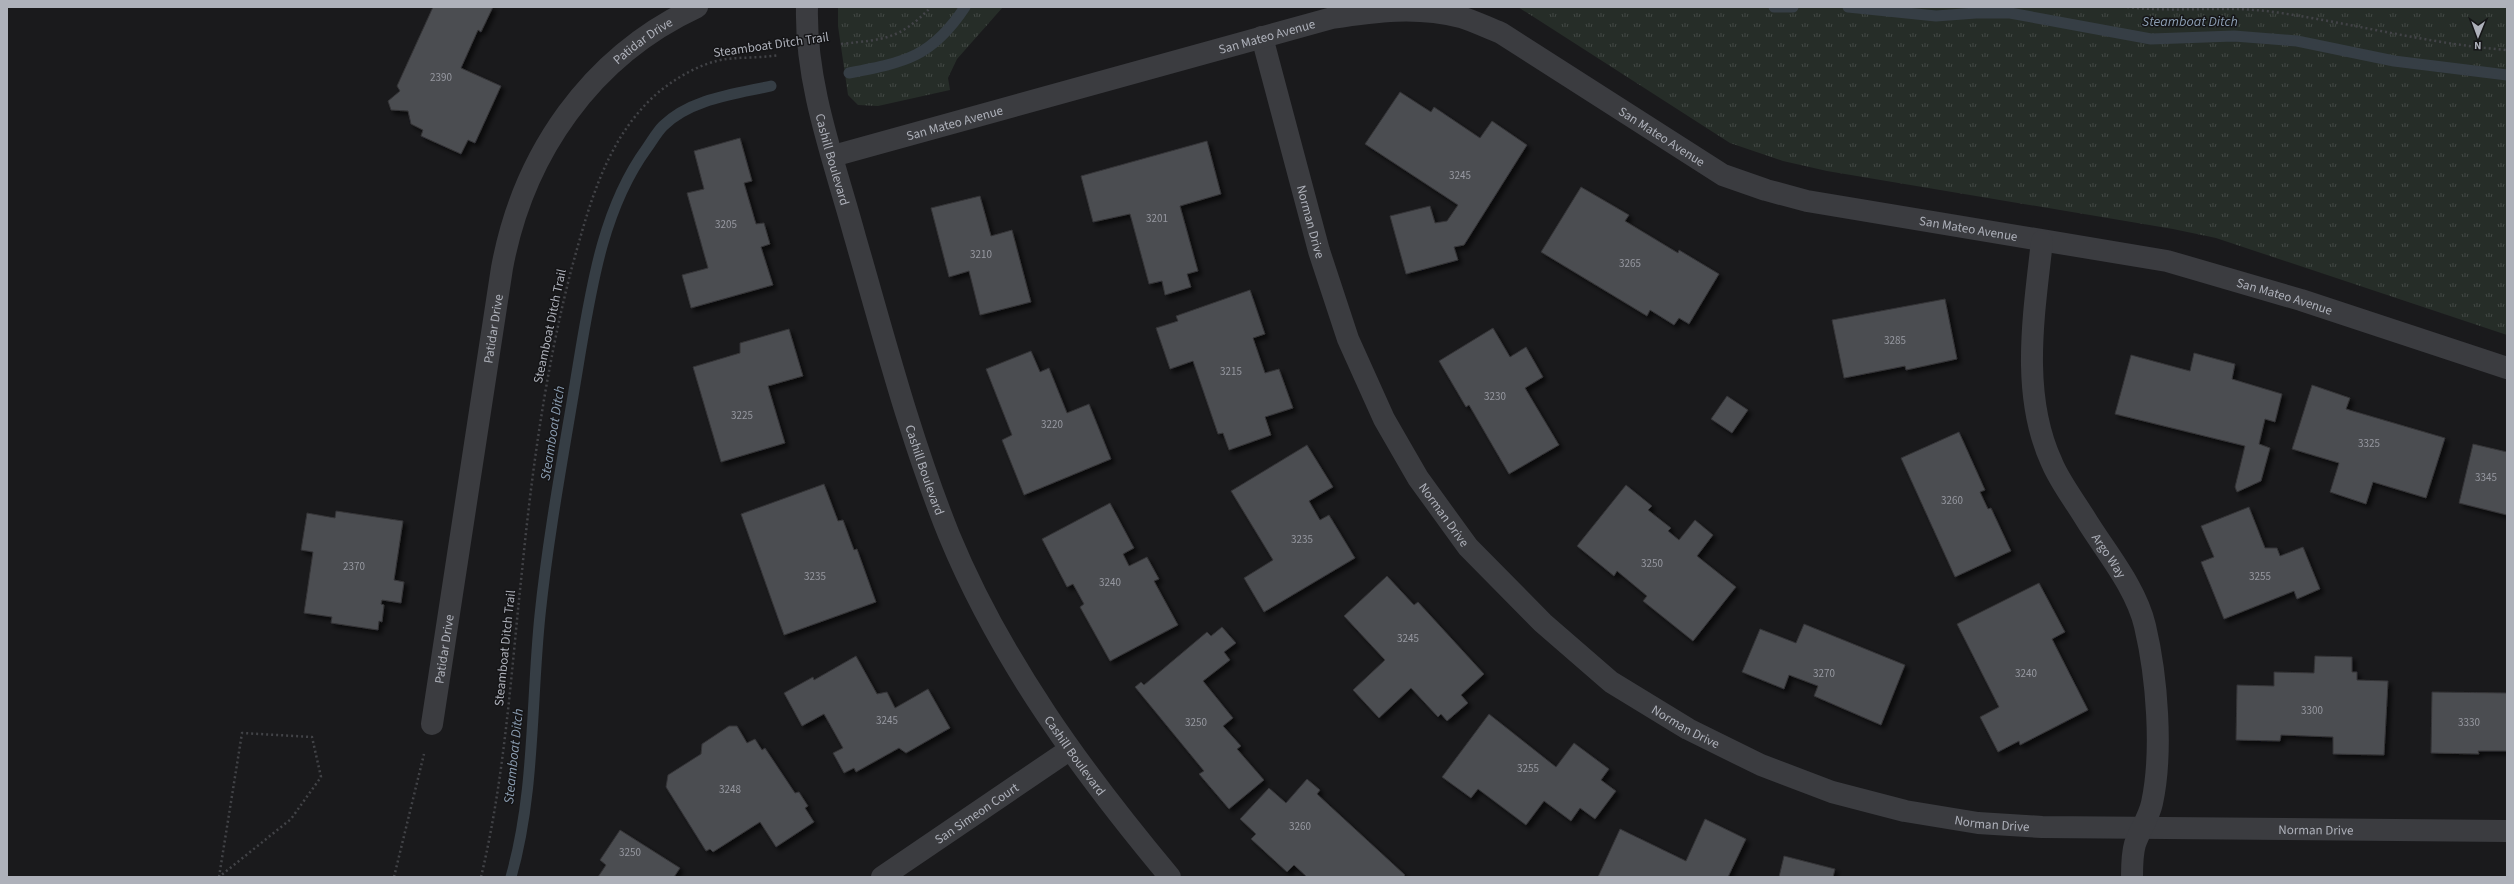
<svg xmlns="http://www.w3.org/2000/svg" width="2514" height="884" font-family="'Source Sans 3',sans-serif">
<defs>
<pattern id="grass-tufts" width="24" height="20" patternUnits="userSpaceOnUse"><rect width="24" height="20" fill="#262d28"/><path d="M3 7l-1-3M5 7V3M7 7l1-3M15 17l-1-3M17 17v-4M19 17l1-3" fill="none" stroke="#434945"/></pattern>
<filter id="shadow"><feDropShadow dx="3.5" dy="3.5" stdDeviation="2" flood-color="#0009"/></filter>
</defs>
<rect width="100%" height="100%" fill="#1a1a1c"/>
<!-- grass -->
<path fill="url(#grass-tufts)" d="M838 7H1003L957 59 948 78 950 90 878 106 858 105 848 95 838 26Z
M1518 7H2507V335L2216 238 2173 229 1827 171 1783 161 1730 143Z"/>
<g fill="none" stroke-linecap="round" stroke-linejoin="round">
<!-- stream -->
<path stroke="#363e45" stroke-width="11" d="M1774 7H1793
M1848 7 1936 16 1976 13H2010L2151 39 2234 36 2297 41 2394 61 2507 75
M849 73C906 62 932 57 965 7
M511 877C535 793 531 702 540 615 549 528 566 441 580 354 592 283 604 207 647 148 652 141 657 132 663 126 690 99 735 94 771 86"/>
</g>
<!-- building -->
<path fill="#4c4d51" stroke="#343437" filter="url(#shadow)" d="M433 7H493L481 32 478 30 461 68 501 86 475 143 468 140 461 154 421 136 423 130 411 124 408 111 391 110 388 101 400 91 397 86Z
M1400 92 1431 112 1434 107 1480 138 1492 121 1527 145 1464 245 1454 247 1458 260 1406 274 1390 216 1430 206 1435 223 1447 221 1458 205 1365 144Z
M740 138 752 181 744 183 756 224 764 223 770 244 761 247 773 285 691 308 682 275 708 268 687 193 704 189 694 151Z
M1207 141 1221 194 1180 206 1198 271 1187 274 1191 287 1165 295 1162 281 1149 284 1130 214 1093 222 1081 176Z
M1581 187 1629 215 1625 221 1678 253 1679 250 1719 274 1689 324 1679 318 1674 325 1650 310 1647 316 1541 252Z
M980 196 991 236 1012 230 1031 302 980 315 969 271 949 277 931 208Z
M1250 290 1265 334 1253 338 1265 373 1279 369 1293 408 1265 417 1271 435 1229 450 1223 433 1218 434 1193 361 1170 369 1156 328 1178 321 1176 316Z
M1945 299 1957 359 1906 370 1905 366 1844 378 1832 320Z
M1493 328 1510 357 1526 347 1543 377 1525 388 1559 445 1509 474 1469 405 1466 407 1439 361Z
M789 329 803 376 768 386 785 443 721 462 693 367 740 353V343Z
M1031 351 1040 372 1049 368 1067 413 1089 404 1111 459 1024 495 1002 440 1012 435 986 369Z
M2194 353 2235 364 2232 379 2282 394 2275 422 2265 419 2259 444 2270 448 2261 481 2237 492 2235 487 2245 446 2115 414 2131 355 2190 371Z
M2312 385 2350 398 2346 409 2445 438 2426 498 2373 482 2366 504 2330 492 2339 463 2292 449Z
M1727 396 1748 410 1732 433 1711 419Z
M1959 432 1985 490 1980 492 1988 509 1991 508 2011 551 1955 577 1901 458Z
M2473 444 2507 452V515L2459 503Z
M1307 445 1333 487 1309 501 1320 520 1329 515 1355 558 1264 612 1244 578 1273 560 1231 491Z
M824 484 838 521 843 520 854 550 857 549 876 602 784 635 741 514Z
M1626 485 1652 506 1648 510 1671 528 1668 531 1679 540 1695 520 1713 535 1697 556 1736 587 1693 641 1643 601 1647 596 1617 571 1614 576 1577 546Z
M1110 503 1134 548 1123 554 1129 566 1147 557 1159 579 1154 581 1178 625 1110 661 1080 607 1084 604 1073 584 1067 587 1042 539Z
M2249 507 2265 548H2277L2280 556 2303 547 2320 589 2297 599 2294 591 2224 619 2201 562 2214 557 2201 526Z
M336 511 403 521 394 580 404 582 401 603 382 600 381 604 384 605 382 622 379 621 378 630 331 623 332 617 304 613 313 552 301 550 307 513 335 518Z
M1387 576 1414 605 1418 602 1484 674 1461 695 1468 703 1447 721 1441 714 1438 717 1411 688 1379 718 1353 690 1385 660 1344 616Z
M2039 583 2065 632 2052 639 2088 710 2020 745 2019 741 1998 752 1980 717 1999 707 1957 624Z
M1804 624 1905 665 1881 725 1814 696 1818 686 1789 675 1784 689 1742 672 1760 629 1796 643Z
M1222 627 1236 643 1224 652 1230 660 1203 681 1233 718 1223 726 1241 746 1237 749 1264 780 1229 809 1199 774 1204 771 1135 687 1141 682 1144 685 1207 632 1211 636Z
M856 656 877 694 887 692 895 708 928 689 950 728 906 753 899 748 856 772 854 768 844 773 833 753 843 748 824 714 802 726 784 693 813 677 814 680Z
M2315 656 2352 657V672H2357V680L2388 681 2384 755 2333 754V737L2281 735 2280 741 2236 740 2237 685 2274 686V672L2314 673Z
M2432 692 2507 693V751H2478L2479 754 2431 753Z
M1489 714 1556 767 1574 743 1609 769 1601 780 1616 791 1595 819 1580 808 1571 821 1544 801 1526 825 1478 789 1471 798 1442 777Z
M729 726H737L747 743 755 739 762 750 765 748 795 793 799 792 808 806 805 808 814 822 776 847 760 822 713 852 710 849 706 851 666 787 668 775 701 754 702 744Z
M1307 779 1320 790 1317 794 1405 875 1403 877H1307L1294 865 1287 872 1251 839 1256 834 1240 819 1269 788 1286 803Z
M1705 819 1746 839 1728 877H1598L1620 829 1686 861Z
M620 830 680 868 674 877H598L606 865 600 860Z
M1784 856 1835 869 1833 877H1779Z"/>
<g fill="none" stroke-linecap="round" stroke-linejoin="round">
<!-- path -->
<path stroke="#424347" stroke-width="2.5" stroke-dasharray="2 3" stroke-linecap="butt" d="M2127 7C2176 13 2225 5 2274 12 2352 23 2429 44 2507 50
M841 44C885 39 899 40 931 7
M219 877 242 733 312 737 321 777 291 819 219 877
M394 877 424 754
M481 877C505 777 511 673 522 571 532 469 546 367 572 267 589 206 605 143 652 98 670 81 701 62 727 59 744 57 761 58 779 55"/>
<!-- minor -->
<g stroke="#3b3c40" stroke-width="22">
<path id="s1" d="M807 7C805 85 835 163 855 237 884 337 910 438 949 535 1001 661 1083 773 1170 877"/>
<path id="s2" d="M1262 37 1319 251 1348 339 1384 419 1418 478 1468 547 1543 623 1611 682 1688 729 1761 765 1832 792 1905 811 1978 823 2042 827 2507 831"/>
<path id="s3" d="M833 156 1332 18C1376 11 1417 6 1461 17 1474 21 1488 28 1501 33L1723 175 1766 190 1807 201 2167 261 2301 300 2507 368"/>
<path id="s4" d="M2042 241C2034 314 2020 394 2052 463 2060 482 2074 500 2085 518 2105 551 2136 587 2145 626 2157 677 2163 752 2152 803 2149 817 2140 830 2135 844 2132 854 2132 867 2132 877"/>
<path id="s5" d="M432 724 502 268C523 154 591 56 697 7"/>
<path id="s6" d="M882 877 1069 750"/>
</g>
</g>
<g text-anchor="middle" stroke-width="3" stroke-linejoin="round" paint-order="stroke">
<!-- number labels -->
<g font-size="11" fill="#9698a0">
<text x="441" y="81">2390</text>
<text x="1460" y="179">3245</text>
<text x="1157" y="222">3201</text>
<text x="726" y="228">3205</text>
<text x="981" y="258">3210</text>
<text x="1630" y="267">3265</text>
<text x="1895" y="344">3285</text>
<text x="1231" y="375">3215</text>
<text x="1495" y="400">3230</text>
<text x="742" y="419">3225</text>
<text x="1052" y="428">3220</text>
<text x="2369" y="447">3325</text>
<text x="2486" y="481">3345</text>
<text x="1952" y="504">3260</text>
<text x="1302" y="543">3235</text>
<text x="1652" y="567">3250</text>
<text x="354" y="570">2370</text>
<text x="815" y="580">3235</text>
<text x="2260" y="580">3255</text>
<text x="1110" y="586">3240</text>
<text x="1408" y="642">3245</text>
<text x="1824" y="677">3270</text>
<text x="2026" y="677">3240</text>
<text x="2312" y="714">3300</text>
<text x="887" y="724">3245</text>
<text x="1196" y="726">3250</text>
<text x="2469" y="726">3330</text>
<text x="1528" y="772">3255</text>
<text x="730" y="793">3248</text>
<text x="1300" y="830">3260</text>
<text x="630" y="856">3250</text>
</g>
<!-- street labels -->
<g font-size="13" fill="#aeb1ba" stroke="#151517">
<text dy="5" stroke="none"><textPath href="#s3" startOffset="450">San Mateo Avenue</textPath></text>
<text dy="5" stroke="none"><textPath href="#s5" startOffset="736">Patidar Drive</textPath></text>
<text transform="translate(771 44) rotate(-8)" y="5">Steamboat Ditch Trail</text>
<text dy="5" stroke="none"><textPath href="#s3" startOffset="126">San Mateo Avenue</textPath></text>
<text dy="5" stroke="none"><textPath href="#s3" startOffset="882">San Mateo Avenue</textPath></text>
<text dy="5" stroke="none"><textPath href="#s1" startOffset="155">Cashill Boulevard</textPath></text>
<text dy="5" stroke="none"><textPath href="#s2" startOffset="191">Norman Drive</textPath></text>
<text dy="5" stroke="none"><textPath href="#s3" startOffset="1206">San Mateo Avenue</textPath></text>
<text dy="5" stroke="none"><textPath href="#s3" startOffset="1530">San Mateo Avenue</textPath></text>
<text transform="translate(549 326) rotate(-78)" y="5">Steamboat Ditch Trail</text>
<text dy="5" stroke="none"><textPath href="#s5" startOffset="400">Patidar Drive</textPath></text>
<text dy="5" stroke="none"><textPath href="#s1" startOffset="479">Cashill Boulevard</textPath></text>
<text dy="5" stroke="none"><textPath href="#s2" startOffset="515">Norman Drive</textPath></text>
<text dy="5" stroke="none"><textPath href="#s4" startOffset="334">Argo Way</textPath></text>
<text dy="5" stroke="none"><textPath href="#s5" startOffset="76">Patidar Drive</textPath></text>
<text transform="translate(504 648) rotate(-84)" y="5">Steamboat Ditch Trail</text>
<text dy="5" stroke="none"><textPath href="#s2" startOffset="839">Norman Drive</textPath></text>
<text dy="5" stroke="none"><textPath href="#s1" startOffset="803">Cashill Boulevard</textPath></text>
<text dy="5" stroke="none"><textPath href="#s6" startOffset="114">San Simeon Court</textPath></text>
<text dy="5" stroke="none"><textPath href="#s2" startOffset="1163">Norman Drive</textPath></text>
<text dy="5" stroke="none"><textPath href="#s2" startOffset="1487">Norman Drive</textPath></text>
</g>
<!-- water labels -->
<g font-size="14" font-style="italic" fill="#8a9cb0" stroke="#151517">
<text x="2190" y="26">Steamboat Ditch</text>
<text transform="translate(552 433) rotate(-81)" y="5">Steamboat Ditch</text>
<text transform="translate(513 756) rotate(-84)" y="5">Steamboat Ditch</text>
</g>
</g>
<!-- border -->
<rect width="2514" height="884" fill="none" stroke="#aeb1ba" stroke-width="16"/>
<!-- north arrow -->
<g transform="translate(2478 36) rotate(181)" stroke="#151517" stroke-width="3" paint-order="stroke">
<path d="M0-3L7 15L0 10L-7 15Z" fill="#aeb1ba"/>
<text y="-6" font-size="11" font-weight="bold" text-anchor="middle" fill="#aeb1ba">N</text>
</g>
</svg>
